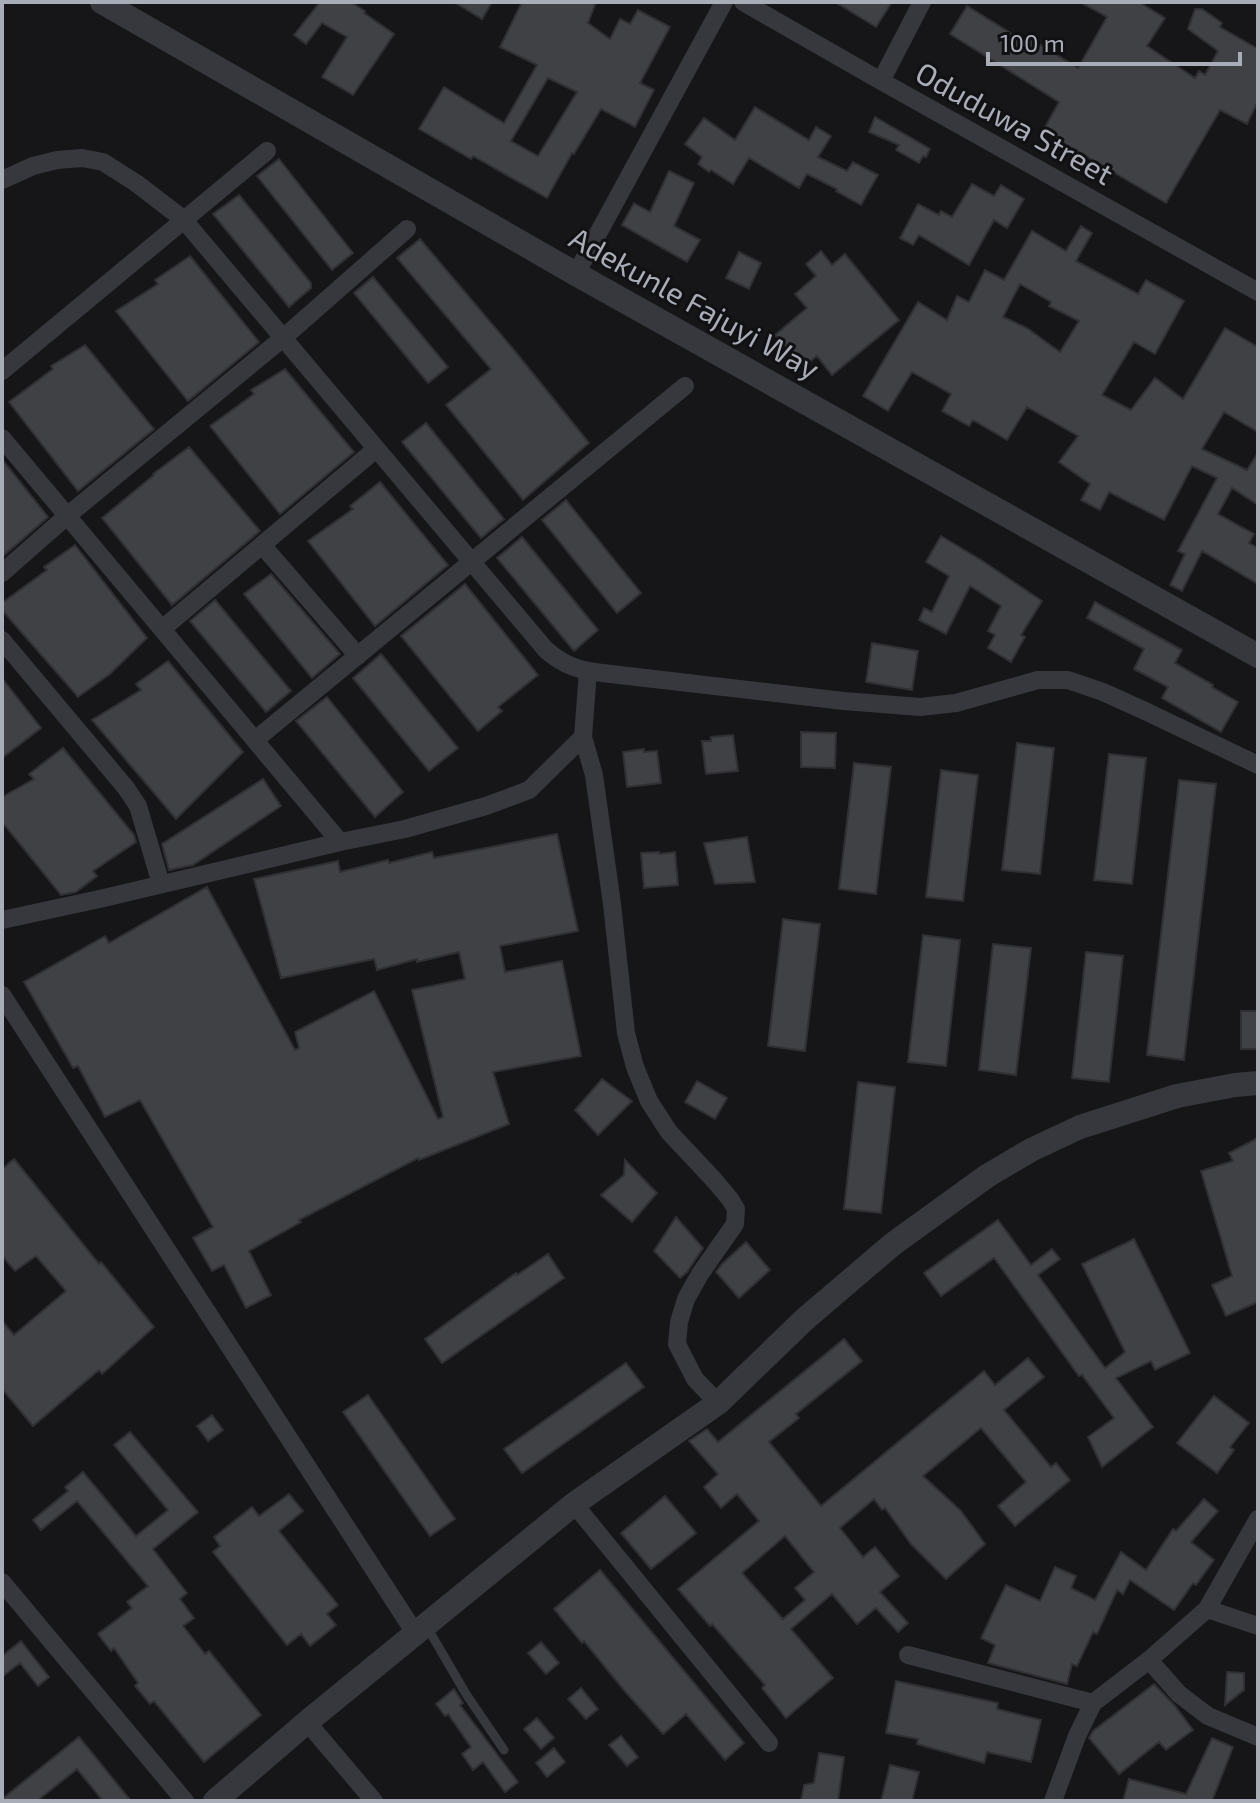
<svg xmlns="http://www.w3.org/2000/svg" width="1260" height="1803" font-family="'Exo 2',sans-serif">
<rect width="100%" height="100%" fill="#161618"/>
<!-- building -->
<path fill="#404145" stroke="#303034" stroke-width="2" fill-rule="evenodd" d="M320 2H351L365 11 364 13 394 34 353 95 322 77 347 37 322 23 306 44 294 35Z
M454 2H492L482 19Z
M522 2H596L588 23 610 39 620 19 630 24 638 10 670 27 640 83 654 90 635 127 601 109 574 154 572 153 547 198 473 156 471 159 419 129 444 87 504 123 537 65 500 47ZM548 78 577 92 538 156 511 141Z
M835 2H892L876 27Z
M1080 2H1139L1165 18 1147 46 1195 78 1199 71 1205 75 1218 51 1188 29 1195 9H1202L1222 23 1220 27 1258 49V101L1247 124 1220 110 1166 203 1043 131 1059 102 950 34 967 6 1025 42 1028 37 1078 68 1107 17Z
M755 107 809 140 816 127 831 136 818 157 847 171 853 162 878 175 861 205 836 191 837 189 807 174 799 188 749 158 733 184 711 170 709 172 698 164 702 157 685 144 704 118 735 140Z
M875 117 930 149 926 157 923 156 919 163 896 150 899 145 869 132Z
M279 159 353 253 332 270 257 176Z
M669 171 694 183 674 226 700 240 687 262 622 225 634 203 650 212Z
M972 184 994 196 1001 185 1024 199 1007 228 994 220 969 265 919 235 913 245 900 238 918 204 939 215 941 211 952 217Z
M239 195 311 283V288L289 307 213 214Z
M1081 226 1092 233 1076 261 1138 294 1146 280 1184 301 1155 354 1134 342 1102 395 1131 410 1155 378 1183 399 1225 328 1258 347V432L1224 412 1202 449 1247 470 1258 453V505L1232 488 1218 514 1254 534 1249 543 1258 548V584L1202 551 1182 591 1170 585 1185 554 1178 551 1217 478 1192 466 1164 520 1109 492 1100 510 1081 500 1090 484 1059 462 1078 436 1027 407 1007 440 973 420 969 426 942 411 951 394 912 372 888 411 863 396 918 302 947 320 957 296 969 302 985 270 1004 280 1032 231 1066 251ZM1020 284 1051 302 1049 306 1079 321 1060 352 1027 328 1003 317Z
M420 239 514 350 589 443 523 500 446 405 491 369 397 258Z
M821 251 832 265 845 254 899 320 832 375 817 356 802 368 775 335 807 308 795 294 816 276 806 264Z
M739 252 761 263 749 289 726 278Z
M190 256 259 342 188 401 116 311 158 284 155 280Z
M373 277 448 367 428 383 354 293Z
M85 345 154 429 78 491 9 402 53 369 51 366Z
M285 369 354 452 280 514 210 426 254 394 251 390Z
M426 423 504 519 481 538 402 442Z
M189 447 260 531 172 605 102 518 154 475 153 474Z
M2 459 48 517 2 557Z
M380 482 448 565 375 626 308 541 353 509 350 506Z
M566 500 641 593 617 613 542 520Z
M941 536 981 560 1042 601 1021 635 1025 637 1011 662 988 648 995 635 988 631 1001 606 970 586 946 634 919 620 924 608 932 612 949 576 926 562Z
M522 537 598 630 574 651 497 558Z
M75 545 147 638 110 674 78 697 2 610V603L47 570 44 567Z
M271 574 340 654 312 678 244 594Z
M465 584 538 675 498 707 502 711 478 731 401 636Z
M215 600 291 691 266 712 190 621Z
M1095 602 1182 650 1175 663 1213 685 1212 687 1238 702 1221 732 1162 698 1168 687 1134 669 1144 649 1087 618Z
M872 643 918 651 912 690 866 682Z
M381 654 458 748 429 771 353 678Z
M168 661 243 752 176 819 92 720 141 690 136 684Z
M2 678 41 728 2 758Z
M327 697 403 792 375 817 296 721Z
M801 732 836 733 835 768 801 767Z
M733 735 738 771 706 774 702 741H711V737Z
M1017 743 1054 748 1040 874 1002 870Z
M63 748 134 835 136 842 93 871 97 876 76 892 61 895 2 822V797L34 779 29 774Z
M644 749V752L657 751 661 783 627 787 623 752Z
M1109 754 1146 758 1132 884 1094 880Z
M854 763 891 767 876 894 839 889Z
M941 770 978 775 963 901 926 897Z
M263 779 281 806 193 865 169 870 162 844Z
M1179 780 1216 784 1184 1060 1147 1055Z
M557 834 578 931 500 946 505 972 562 961 581 1056 493 1072 509 1124 419 1160 418 1158 299 1220 301 1222 249 1251 271 1295 246 1308 224 1265 212 1271 193 1238 213 1227 140 1100 105 1117 78 1066 73 1068 24 982 105 936 109 943 207 887 295 1050 299 1048 295 1032 374 991 438 1119 443 1117 412 990 465 979 459 952 417 962V959L377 970 374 959 281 978 254 879 338 861 340 872 388 860 389 863 432 852 434 858Z
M747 837 755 882 715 884 704 843Z
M659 852V854L675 852 678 885 644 888 641 853Z
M783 919 820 924 805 1051 768 1046Z
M923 935 960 940 946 1066 908 1062Z
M993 944 1031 948 1016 1075 979 1070Z
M1086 952 1123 956 1109 1082 1072 1078Z
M1241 1011H1258V1049H1241Z
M602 1079 632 1101 598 1135 575 1110Z
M697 1081 727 1098 715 1119 685 1102Z
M858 1082 895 1087 881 1213 844 1209Z
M1258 1138V1302L1226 1316 1212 1285 1232 1276 1201 1171 1233 1161 1229 1153Z
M14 1159 99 1264 101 1262 154 1327 102 1374 99 1370 33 1426 2 1389V1321L14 1335 66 1291 36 1256 15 1271 2 1256V1169Z
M625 1160 657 1193 632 1222 601 1195 624 1175Z
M676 1217 703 1248 687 1272 680 1278 654 1251Z
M998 1220 1031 1265 1052 1249 1060 1259 1038 1275 1105 1368 1125 1352 1082 1264 1134 1239 1190 1353 1155 1370 1151 1361 1116 1378 1153 1427 1102 1467 1088 1437 1114 1418 1082 1375 1079 1376 994 1258 941 1296 924 1273Z
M746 1242 770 1270 739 1298 716 1272 722 1264Z
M548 1254 564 1278 442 1363 425 1339 516 1273 517 1275Z
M844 1339 862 1361 796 1414 799 1418 769 1442 821 1506 984 1371 995 1385 1028 1358 1044 1377 1004 1410 1051 1467 1056 1463 1070 1480 1015 1526 998 1506 1026 1482 981 1428 923 1476 961 1511 985 1544 946 1579 911 1544 885 1508 882 1510 874 1499 840 1528 863 1557 875 1547 899 1576 880 1592 908 1623 898 1632 876 1608 857 1624 832 1594 791 1629 833 1678 786 1718 762 1688 765 1685 712 1624 710 1626 678 1589 759 1521 737 1494 721 1508 704 1487 718 1474 689 1441 707 1429 718 1442ZM785 1536 814 1572 795 1588 805 1600 783 1619 742 1573Z
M626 1363 644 1387 522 1473 504 1449Z
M368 1395 455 1519 430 1536 343 1412Z
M1214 1396 1249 1423 1230 1447 1234 1450 1217 1473 1177 1443Z
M212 1415 223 1430 208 1441 197 1426Z
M130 1432 198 1512 153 1549 187 1593 180 1599 194 1618 183 1626 205 1654 209 1651 261 1715 204 1762 154 1701 150 1704 135 1686 138 1683 114 1648 111 1651 98 1634 132 1608 127 1602 148 1586 77 1501 41 1530 33 1520 68 1491 65 1487 83 1472 136 1536 168 1510 114 1445Z
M289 1494 303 1511 279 1531 338 1605 327 1614 336 1625 310 1646 301 1634 287 1645 213 1552 220 1546 214 1537 252 1507 259 1516Z
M665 1496 696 1533 651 1569 621 1533Z
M1204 1499 1218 1511 1191 1542 1214 1560 1196 1585 1193 1583 1174 1610 1130 1580 1123 1594 1117 1590 1097 1634 1093 1632 1077 1666 1072 1664 1067 1684 988 1663 995 1645 981 1638 1006 1585 1040 1601 1055 1567 1076 1576 1071 1588 1095 1600 1121 1552 1146 1570 1173 1529 1176 1531Z
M600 1570 744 1743 725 1760 686 1714 663 1734 623 1689 584 1641 582 1643 554 1609Z
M21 1641 49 1677 38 1686 20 1663 2 1677V1656Z
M541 1642 559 1663 546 1674 528 1653Z
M1227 1672 1244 1673V1690L1225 1705Z
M896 1681 998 1703 997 1709 1041 1720 1031 1762 987 1752 984 1763 917 1744 918 1739 886 1733Z
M1154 1684 1175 1706 1193 1730 1166 1750 1159 1742 1119 1774 1089 1738 1093 1731Z
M581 1688 598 1709 586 1719 568 1699Z
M454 1689 463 1703 460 1705 518 1782 505 1792 483 1762 473 1770 462 1754 471 1747 448 1714 445 1716 436 1704Z
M537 1718 554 1738 541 1749 524 1729Z
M621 1736 638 1757 627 1766 609 1745Z
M79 1737 131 1801H103L77 1769 37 1801H2V1799Z
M1212 1738 1233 1747 1212 1801H1123L1129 1779 1186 1794Z
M554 1748 565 1762 547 1777 536 1763Z
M819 1753 844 1757 838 1801H801L804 1785 814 1783Z
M890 1765 919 1772 912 1801H881Z"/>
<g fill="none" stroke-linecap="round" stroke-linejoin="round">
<!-- service -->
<path stroke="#37383d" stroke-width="9" d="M427 1627 466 1694 504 1750"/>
<!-- minor -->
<path stroke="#37383d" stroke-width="18" d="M743 2 881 81 1258 292
M881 81 922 2
M2 180 33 166 57 160 82 158 103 162 136 183 183 219 546 650C565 666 578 670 602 673L844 701 920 707 956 703 1038 680H1068L1103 692 1145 711 1258 765
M576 274 724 2
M2 371 267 151
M2 438 340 842
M262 545 358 656
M2 573 67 516 283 338 407 229
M162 629 376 449
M2 640 126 788 138 806 161 884
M583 737 594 775 612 904 626 1033 635 1067 649 1101 669 1132 714 1180 730 1199 736 1209 735 1224 700 1274 686 1299 679 1322 677 1344 695 1379 718 1403
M255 740 685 386
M2 920 104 898 340 842 405 829 486 806 529 790 583 737 588 671
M2 995 415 1633
M574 1504 769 1743
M2 1582 185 1801
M1207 1609 1258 1626
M908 1655 1093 1703
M1149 1660 1179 1694 1208 1716 1258 1737
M307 1722 374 1801
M1053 1801 1077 1736 1093 1703 1149 1660 1207 1609 1258 1519"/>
<!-- tertiary -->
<path stroke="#37383d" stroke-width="24" d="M102 2 576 274 1258 656
M215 1801 307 1722 574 1504 718 1403 805 1319 893 1244 987 1176 1031 1150 1080 1127 1177 1096 1235 1085 1258 1083"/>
</g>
<g text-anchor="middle" stroke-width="6" stroke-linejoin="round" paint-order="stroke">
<!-- street labels -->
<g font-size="30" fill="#a8adb8" stroke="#111113">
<text transform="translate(1014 124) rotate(29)" y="10">Oduduwa Street</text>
<text transform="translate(694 304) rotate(29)" y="10">Adekunle Fajuyi Way</text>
</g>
</g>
<!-- border -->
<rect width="1260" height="1803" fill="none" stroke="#a8adb8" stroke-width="8"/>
<!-- scale -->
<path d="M988 52v12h252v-12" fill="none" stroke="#a8adb8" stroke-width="4"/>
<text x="1000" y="52" font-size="24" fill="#a8adb8" stroke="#111113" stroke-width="6" paint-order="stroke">100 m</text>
</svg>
